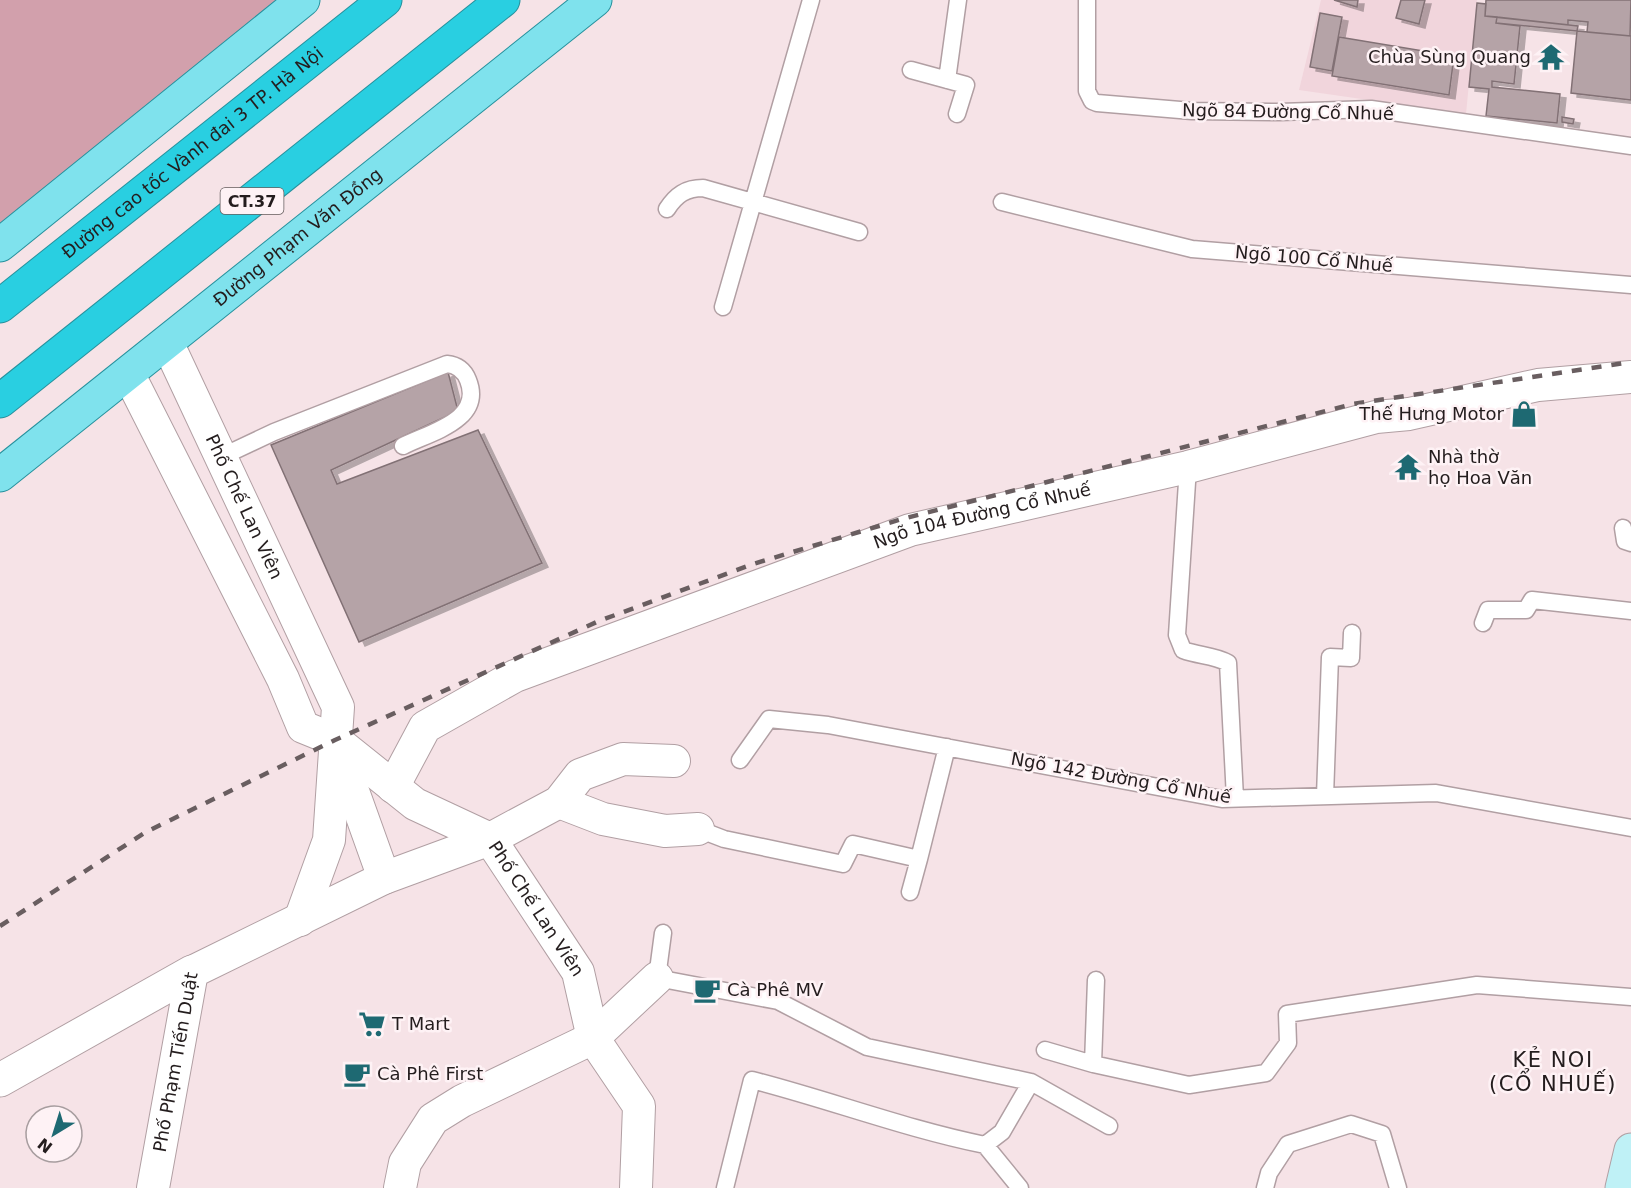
<svg xmlns="http://www.w3.org/2000/svg" width="1631" height="1188" font-family="'DejaVu Sans',sans-serif">
<defs>
<filter id="shadow"><feDropShadow dx="6" dy="4" stdDeviation="0" flood-color="#0004"/></filter>
</defs>
<rect width="100%" height="100%" fill="#f6e3e7"/>
<!-- built -->
<path fill="#f1d5dc" d="M1321 0H1477L1466 114 1299 90Z"/>
<!-- forest -->
<path fill="#d2a0ac" d="M0 0H287L0 231Z"/>
<!-- building -->
<path fill="#b5a3a7" stroke="#827175" stroke-width="1.5" filter="url(#shadow)" d="M1334 0H1358L1357 7Z
M1401 0H1425L1419 24 1396 18Z
M1486 0H1631L1630 36 1587 32 1588 22 1568 20V25L1485 16Z
M1477 3 1486 4 1485 16 1497 17 1496 23 1520 26 1514 84 1492 81V87L1560 94 1557 123 1486 116 1489 89 1469 87Z
M1320 13 1342 17 1332 71 1310 67Z
M1497 17 1578 26 1577 31 1496 23Z
M1577 31 1631 36V100L1571 93Z
M1339 37 1454 56 1449 95 1332 76Z
M1562 117 1574 119 1573 124 1562 122Z
M448 372 458 411 331 470 337 484 478 430 542 563 359 642 271 445Z"/>
<g fill="none" stroke-linecap="round" stroke-linejoin="round">
<defs>
<path id="service" d="M1087 0V91L1092 101 1097 103 1192 111 1280 112 1371 109 1631 146
M911 70 966 85 957 114
M947 80 958 0
M1002 202 1192 249 1631 285
M667 209C676 195 686 188 703 188L859 232
M723 307 811 0
M221 457 274 432 447 364C457 365 464 370 468 380 484 420 431 432 403 446
M1188 467 1177 635 1183 650C1199 656 1214 655 1228 663L1235 798
M1623 528 1625 541 1631 543
M1483 623 1488 610H1526L1532 600 1631 611
M740 760 769 719 828 725 1222 799 1436 793 1631 828
M1325 796 1330 657 1351 658 1352 633
M698 829 724 839 843 864 853 844 919 859 947 747
M910 892 919 859
M663 933 657 978 778 1001 867 1047 1031 1082 1109 1126
M1096 980 1093 1064 1189 1085 1266 1073 1288 1043 1287 1014 1477 985 1631 997
M1045 1050 1093 1064
M985 1145 1020 1188
M725 1188 752 1080C830 1100 906 1129 985 1145L1002 1132 1031 1082
M1265 1188 1269 1173 1288 1144 1351 1124 1382 1134 1398 1188"/>
<g id="minor">
<path id="s1" d="M167 342 338 707 329 840 300 920"/>
<path d="M128 373 283 679 303 727 335 740 415 804 490 839 559 802 580 775 623 759 674 761"/>
<path id="s2" d="M335 741 384 878 490 839 492 842 578 972 593 1038 639 1106 636 1188"/>
<path id="s3" d="M393 787 425 727 515 676 910 530 1188 467 1376 417 1409 414 1538 385 1631 377"/>
<path d="M559 802 603 819 665 831 698 829"/>
<path id="s4" d="M153 1188 192 972 384 878"/>
<path d="M400 1188 405 1163 433 1119 462 1101 593 1038 657 978"/>
</g>
<path id="tertiary" d="M0 1080 192 972"/>
<path id="secondary" d="M1622 1188 1631 1150"/>
<g id="primary">
<path d="M0 245 303 0"/>
<path id="s5" d="M0 475 595 0"/>
</g>
<g id="motorway">
<path id="s6" d="M0 306 385 0"/>
<path d="M0 401 503 0"/>
</g>
</defs>
<!-- service casing -->
<use href="#service" stroke="#b19fa3" stroke-width="19"/>
<!-- minor casing -->
<use href="#minor" stroke="#b19fa3" stroke-width="34"/>
<!-- tertiary casing -->
<use href="#tertiary" stroke="#b19fa3" stroke-width="35"/>
<!-- secondary casing -->
<use href="#secondary" stroke="#b19fa3" stroke-width="35"/>
<!-- primary casing -->
<use href="#primary" stroke="#27919d" stroke-width="35"/>
<!-- motorway casing -->
<use href="#motorway" stroke="#27919d" stroke-width="35"/>
<!-- service -->
<use href="#service" stroke="#fff" stroke-width="16"/>
<!-- minor -->
<use href="#minor" stroke="#fff" stroke-width="32"/>
<!-- tertiary -->
<use href="#tertiary" stroke="#fff" stroke-width="33"/>
<!-- secondary -->
<use href="#secondary" stroke="#bff1f6" stroke-width="33"/>
<!-- primary -->
<use href="#primary" stroke="#7fe2ed" stroke-width="33"/>
<!-- motorway -->
<use href="#motorway" stroke="#29cfe1" stroke-width="33"/>
<!-- rail -->
<path stroke="#695e60" stroke-width="4.5" stroke-dasharray="10 10" stroke-linecap="butt" d="M0 926 146 832 335 740 599 621 753 564 902 519 1353 404 1631 362"/>
</g>
<!-- icons -->
<defs>
<symbol id="temple-bare" viewBox="-9 -9 18 18"><path d="M0-6L5-2H3V0L6.5 2.5H4V6H1.5V3h-3V6H-4V2.5H-6.5L-3 0V-2H-5Z" fill="#1e6972" stroke="#fef2f5" stroke-width="2.5" paint-order="stroke"/></symbol>
<symbol id="shop-bare" viewBox="-9 -9 18 18"><path d="M-5-2.5h2.3a2.7 3.5 0 0 1 5.4 0H5L5.5 6h-11ZM-1.5-2.5h3a1.5 2.3 0 0 0-3 0Z" fill="#1e6972" stroke="#fef2f5" stroke-width="2.5" paint-order="stroke"/></symbol>
<symbol id="cafe-bare" viewBox="-9 -9 18 18"><path d="M-5.5-4.5H6V0H3Q3 3.5 0 3.5H-2.5Q-5.5 3.5-5.5 0ZM3-3.2v2h1.7v-2ZM-6 4.5H4V6H-6Z" fill="#1e6972" stroke="#fef2f5" stroke-width="2.5" paint-order="stroke"/></symbol>
<symbol id="supermarket-bare" viewBox="-9 -9 18 18"><path d="M-6-5.5h2.5l.6 2H6L4.5 2H-2.5L-4.4-4H-6ZM-1.5 3.2a1.3 1.3 0 1 0 .1 0ZM3 3.2a1.3 1.3 0 1 0 .1 0Z" fill="#1e6972" stroke="#fef2f5" stroke-width="2.5" paint-order="stroke"/></symbol>
</defs>
<g fill-rule="evenodd">
<use href="#temple-bare" x="1532" y="38" width="38" height="38"/>
<use href="#shop-bare" x="1505" y="395" width="38" height="38"/>
<use href="#temple-bare" x="1389" y="448" width="38" height="38"/>
<use href="#cafe-bare" x="688" y="971" width="38" height="38"/>
<use href="#supermarket-bare" x="353" y="1005" width="38" height="38"/>
<use href="#cafe-bare" x="338" y="1055" width="38" height="38"/>
</g>
<g text-anchor="middle" stroke-width="5" stroke-linejoin="round" paint-order="stroke">
<!-- shield labels -->
<rect fill="#fef2f5" stroke="#655d5e" stroke-width="1.5" x="220.5" y="188" width="63" height="26" rx="4.5"/>
<g font-size="16" font-weight="bold" fill="#241d1e">
<text x="252" y="207">CT.37</text>
</g>
<!-- poi labels -->
<g font-size="18" fill="#241d1e" stroke="#fef2f5" text-anchor="start">
<text x="1531" y="63" text-anchor="end">Chùa Sùng Quang</text>
<text x="1504" y="420" text-anchor="end">Thế Hưng Motor</text>
<text x="1428" y="463">Nhà thờ<tspan x="1428" dy="21">họ Hoa Văn</tspan></text>
<text x="727" y="996">Cà Phê MV</text>
<text x="392" y="1030">T Mart</text>
<text x="377" y="1080">Cà Phê First</text>
</g>
<!-- street labels -->
<g font-size="18" fill="#241d1e" stroke="#fef2f5">
<text transform="translate(1288 112) rotate(1)" y="6">Ngõ 84 Đường Cổ Nhuế</text>
<text dy="6" stroke="none"><textPath href="#s6" startOffset="246">Đường cao tốc Vành đai 3 TP. Hà Nội</textPath></text>
<text dy="6" stroke="none"><textPath href="#s5" startOffset="381">Đường Phạm Văn Đồng</textPath></text>
<text transform="translate(1314 259) rotate(5)" y="6">Ngõ 100 Cổ Nhuế</text>
<text dy="6" stroke="none"><textPath href="#s1" startOffset="182">Phố Chế Lan Viên</textPath></text>
<text dy="6" stroke="none"><textPath href="#s3" startOffset="666">Ngõ 104 Đường Cổ Nhuế</textPath></text>
<text transform="translate(1121 778) rotate(10)" y="6">Ngõ 142 Đường Cổ Nhuế</text>
<text dy="6" stroke="none"><textPath href="#s2" startOffset="342">Phố Chế Lan Viên</textPath></text>
<text dy="6" stroke="none"><textPath href="#s4" startOffset="128">Phố Phạm Tiến Duật</textPath></text>
</g>
<!-- quarter labels -->
<g font-size="21" letter-spacing="1.5" fill="#241d1e" stroke="#fef2f5">
<text x="1553" y="1067">KẺ NOI<tspan x="1553" dy="24">(CỔ NHUẾ)</tspan></text>
</g>
</g>
<!-- north arrow -->
<g transform="translate(54 1134) rotate(218)"><circle r="28" fill="#fef2f5" stroke="#a79d9f" stroke-width="1.5"/>
<path d="M0-4.5L10 22L0 15L-10 22Z" fill="#1e6972"/>
<text y="-9" font-size="16" font-weight="bold" text-anchor="middle" fill="#241d1e">N</text>
</g>
</svg>
